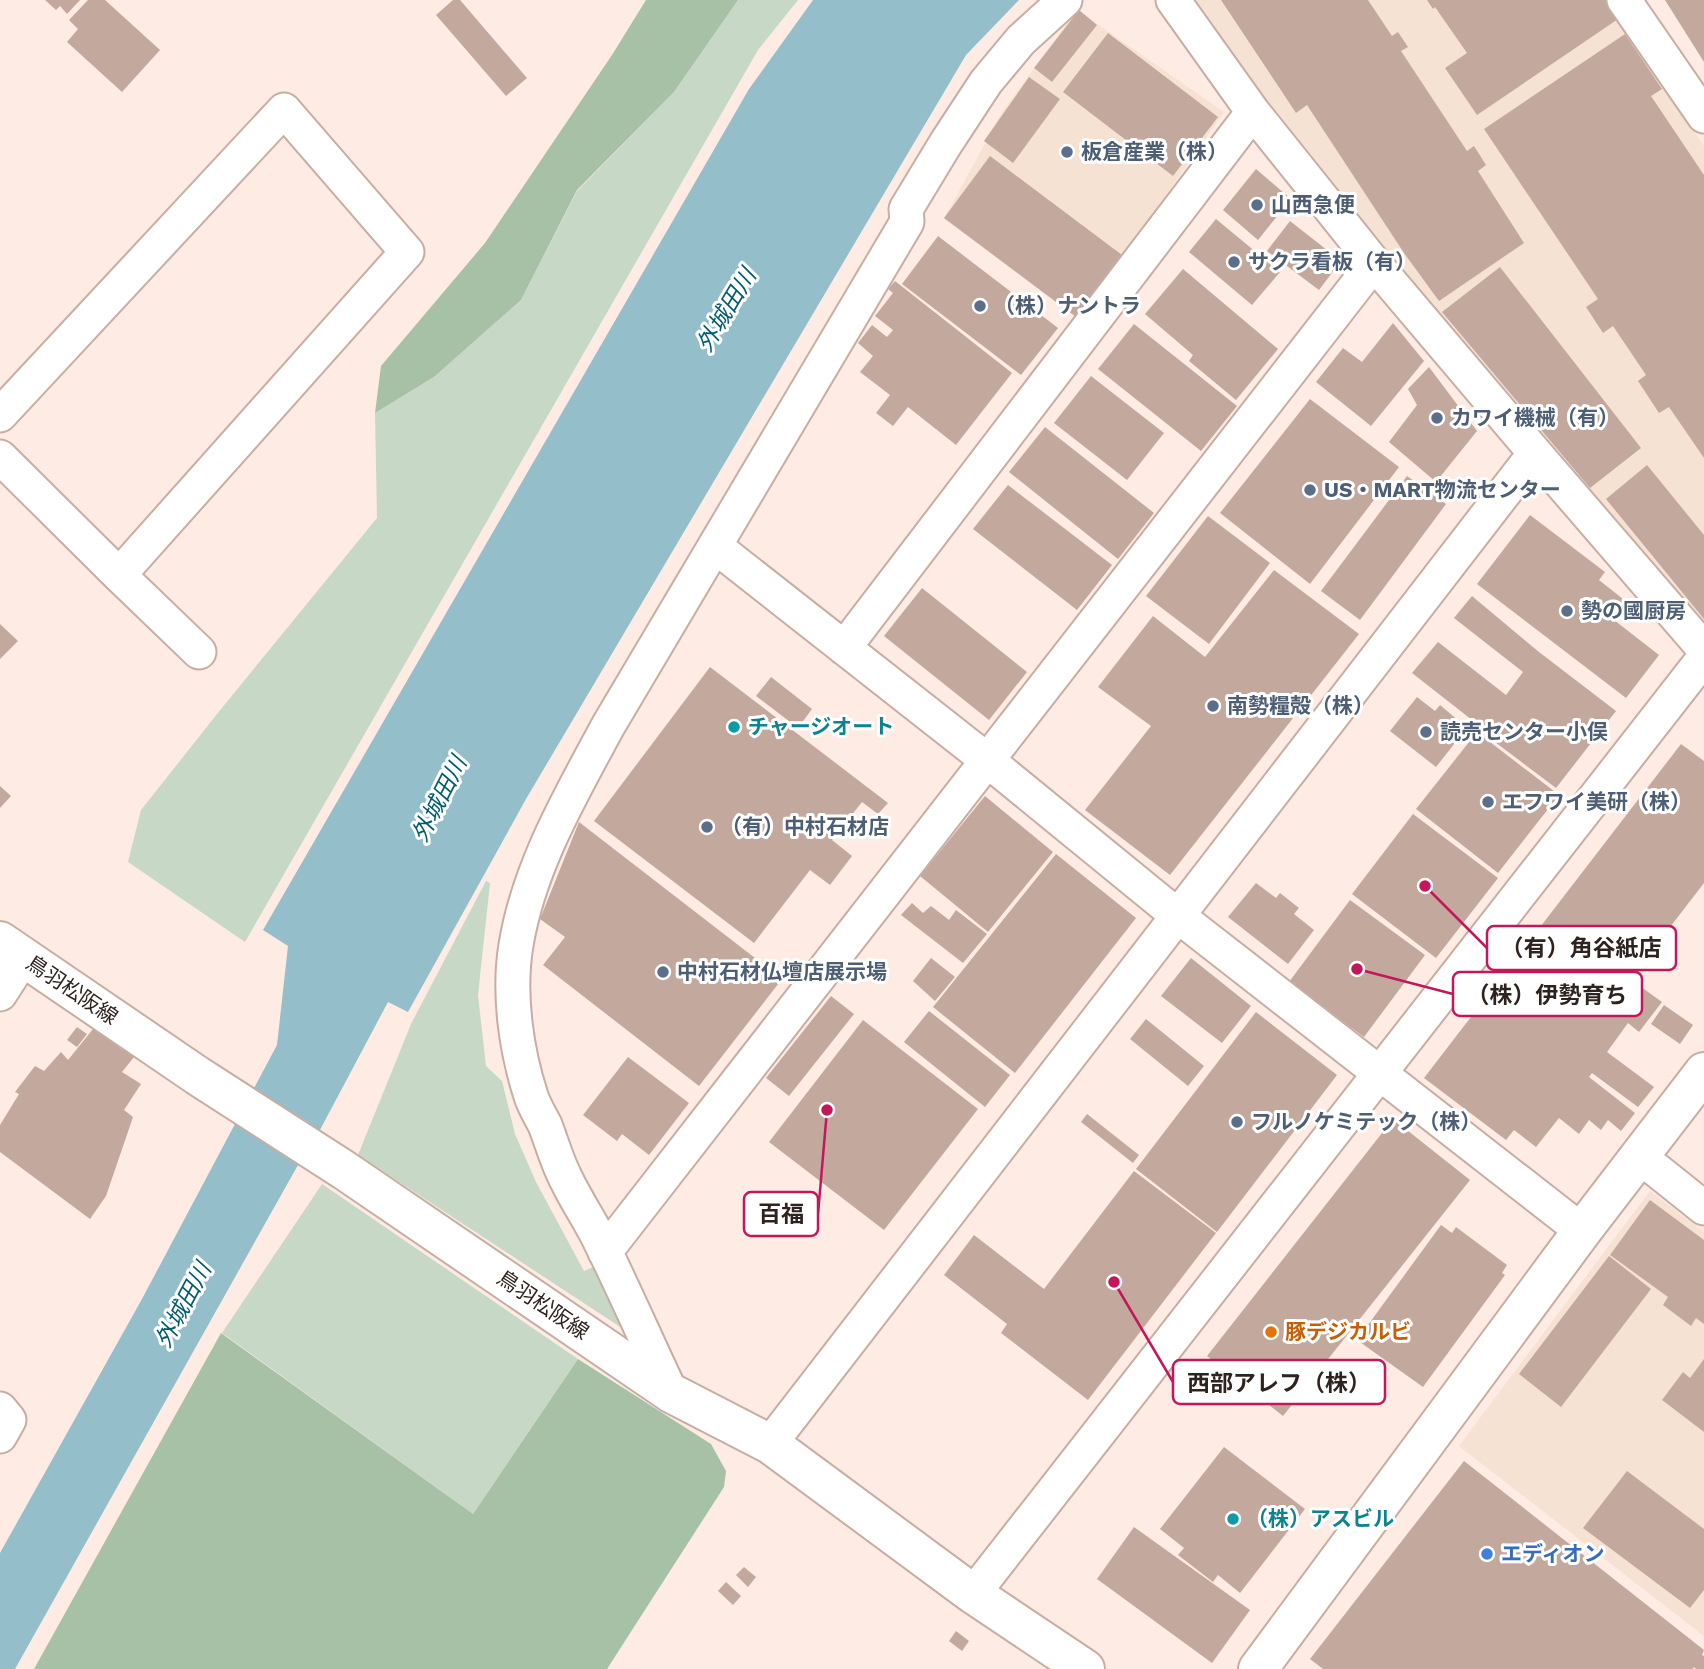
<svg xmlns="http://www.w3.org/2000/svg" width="1704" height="1669" font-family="'Work Sans','Noto Sans JP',sans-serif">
<rect width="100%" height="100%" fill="#fdebe4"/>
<!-- industrial -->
<path fill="#f5e2d2" d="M1191 0H1606L1704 146V629L1343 202 1243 80Z
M1077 10 1224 112 1080 318 944 219 1002 112Z
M1650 1191 1704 1232V1636L1459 1446Z"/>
<!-- green -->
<path fill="#c7d9c6" d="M738 0H798L758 50 245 942 128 862 141 810 221 709 377 518 375 413 434 377 521 300 577 191 674 92Z
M486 881 490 883 478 995 486 1066 502 1081 515 1134 536 1182 584 1271 600 1264 634 1336 358 1155 411 1024Z
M322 1184 578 1359 473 1514 222 1333Z"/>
<!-- forest -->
<path fill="#a6c1a5" d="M646 0H738L674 92 577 190 521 300 434 377 375 413 381 366 485 243 612 55Z
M221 1333 473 1514 578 1359 711 1444 726 1471 724 1487 607 1669H34Z"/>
<!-- water -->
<path fill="#93beca" d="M813 0H1019L966 55 526 799 408 1012 388 1002 321 1128 298 1165 15 1669H0V1553L142 1299 277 1045 288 946 263 930 749 89Z"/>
<!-- building -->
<path fill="#c3a99d" d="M45 0H80L67 14 60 6 56 10Z
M88 0H105L160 50 122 92 67 42 78 29 69 20Z
M453 0H460L527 78 506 96 436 15Z
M1221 0H1368L1392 36 1398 32 1408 47 1401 51 1467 151 1474 146 1486 165 1478 171 1524 243 1439 301 1404 253 1307 105 1296 113Z
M1427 0H1609L1621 17 1477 115 1445 68 1467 53 1435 7 1433 9Z
M1665 0H1704V62Z
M1079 10 1097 25 1052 82 1034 68Z
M1108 33 1218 117 1173 176 1063 92Z
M1625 34 1662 89 1651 96 1704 175V458L1669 407 1659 413 1638 381 1646 375 1613 326 1603 333 1586 307 1598 299 1484 129Z
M1029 77 1060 99 1013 163 984 141Z
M990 156 1122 255 1076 317 944 218Z
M1256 169 1291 199 1258 240 1223 210Z
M1216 219 1280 272 1252 305 1189 252Z
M1290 221 1341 261 1319 290 1267 251Z
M938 236 1058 328 1021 375 902 284Z
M1500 267 1641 448 1590 488 1442 312Z
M1183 269 1278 349 1236 400 1189 361 1193 355 1145 314Z
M895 281 1012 373 956 445 908 407 893 426 876 413 890 395 860 372 873 356 858 343 872 325 887 337 893 330 875 316 893 293 888 289Z
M1393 323 1424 361 1371 426 1316 382 1343 348 1362 362Z
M1134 324 1237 406 1201 451 1098 369Z
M1429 367 1477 431 1436 482 1389 442 1417 405 1408 389Z
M1091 376 1164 433 1127 480 1054 423Z
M1310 399 1399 467 1310 584 1220 513Z
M1045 427 1154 513 1118 559 1009 472Z
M1647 465 1704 535V619L1606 499Z
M1407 476 1446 504 1360 620 1321 591Z
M1008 485 1112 565 1077 610 973 529Z
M1530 515 1605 572 1599 580 1628 603 1614 620 1659 655 1626 698 1477 584Z
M1208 516 1270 563 1209 644 1146 596Z
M1274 570 1359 634 1170 875 1085 810 1151 726 1098 687 1153 616 1205 657Z
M922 588 1027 672 989 720 884 636Z
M1472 596 1539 652 1616 711 1556 788 1479 730 1481 727 1412 673 1438 642 1506 695 1523 672 1454 618Z
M0 624 18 641 0 659Z
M710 667 888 803 878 814 862 802 832 840 852 856 830 885 810 870 754 943 594 821Z
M771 677 812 709 798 728 756 696Z
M1417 697 1435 711 1440 705 1459 721 1454 727 1462 734 1436 767 1390 731Z
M1477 732 1559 795 1498 873 1416 809Z
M1681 744 1704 761V883L1630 979 1662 1002 1639 1032 1628 1023 1607 1052 1654 1087 1638 1107 1592 1073 1589 1077 1635 1113 1621 1131 1608 1120 1601 1130 1589 1120 1579 1134 1559 1118 1536 1147 1514 1130 1506 1140 1424 1078Z
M0 786 11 796 0 808Z
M985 796 1053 852 988 932 920 876Z
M1413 814 1498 878 1436 958 1352 894Z
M579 822 782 979 699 1086 543 965 565 937 540 919Z
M1056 854 1136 918 1015 1073 933 1007Z
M1256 883 1276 898 1280 893 1299 908 1294 914 1314 930 1288 964 1228 917Z
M1350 900 1425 955 1364 1037 1289 982Z
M912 903 923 913 931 906 949 920 956 910 987 934 963 963 901 915Z
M931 958 955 977 935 1001 913 981Z
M1191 958 1251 1006 1222 1043 1161 996Z
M831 996 854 1014 789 1096 766 1078Z
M1664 1005 1693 1025 1680 1044 1651 1024Z
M929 1011 1010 1075 985 1107 904 1042Z
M1256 1012 1337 1075 1217 1232 1136 1169Z
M1146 1019 1204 1066 1188 1086 1130 1039Z
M863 1020 978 1109 884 1230 769 1142Z
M77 1027 87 1034 77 1047 67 1040Z
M93 1029 134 1057 122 1072 141 1084 124 1110 133 1117 106 1196 90 1219 0 1152V1125L19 1094 15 1092 35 1066 44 1071 61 1052 68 1060Z
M628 1057 689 1103 649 1155 622 1134 617 1141 583 1115Z
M1087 1114 1139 1155 1133 1163 1081 1122Z
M1393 1119 1470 1180 1283 1416 1207 1356Z
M1134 1171 1216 1233 1088 1400 1001 1333 1007 1324 944 1275 974 1235 1044 1289Z
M1650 1200 1704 1240V1324L1696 1318 1691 1326 1663 1305 1668 1297 1610 1255Z
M1441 1225 1452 1233 1456 1227 1507 1265 1502 1273 1505 1275 1423 1387 1357 1340Z
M1609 1256 1651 1289 1561 1407 1519 1374Z
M1704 1359V1432L1662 1400 1683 1372 1690 1378Z
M1224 1447 1305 1509 1240 1593 1218 1575 1213 1582 1178 1555 1184 1548 1160 1529Z
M1464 1461 1704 1650 1702 1655 1704 1656V1669H1696L1694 1667 1693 1669H1323L1310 1659Z
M1627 1471 1704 1529V1590L1690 1608 1583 1528Z
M1134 1527 1250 1610 1212 1663 1097 1579Z
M744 1567 756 1577 748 1587 736 1575Z
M726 1582 741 1596 733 1605 718 1591Z
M956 1631 969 1641 962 1651 949 1641Z"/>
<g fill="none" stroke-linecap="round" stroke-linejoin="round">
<defs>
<path id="street" d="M1173 0 1253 112 1374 263 1535 453 1704 649
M1624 0 1704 116
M0 415 284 110 407 252 119 575
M0 457 119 575 199 652
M716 547 987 760 1178 916 1582 1231
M844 648 1253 112
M0 994 24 957
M1639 1156 1704 1208
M605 1252 1374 263
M671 1393C646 1340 623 1287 597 1235 587 1216 575 1198 566 1179 557 1162 552 1143 545 1125 540 1115 534 1106 531 1096 516 1050 508 993 516 945 529 866 571 795 608 726L907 222 906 209 946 143 986 82 1021 40 1065 0
M0 1409 9 1420 0 1436
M770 1444 1535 453
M973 1594 1704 658"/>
<path id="secondary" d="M1258 1669 1582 1231 1704 1072"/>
<path id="primary" d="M0 941 198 1076 344 1170 671 1393 770 1444 973 1594 1085 1669"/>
</defs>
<!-- street casing -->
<use href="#street" stroke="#c8ada2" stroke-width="37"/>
<!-- secondary casing -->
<use href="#secondary" stroke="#c8ada2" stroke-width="42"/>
<!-- primary casing -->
<use href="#primary" stroke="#c8ada2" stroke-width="42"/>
<!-- street -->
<use href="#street" stroke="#fff" stroke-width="33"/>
<!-- secondary -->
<use href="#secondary" stroke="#fff" stroke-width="38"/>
<!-- primary -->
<use href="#primary" stroke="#fff" stroke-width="38"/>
</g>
<!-- markers -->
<g fill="#5c6f8a" stroke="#fff" stroke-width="2.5">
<circle cx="1067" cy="152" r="7"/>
<circle cx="1257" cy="205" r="7"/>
<circle cx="1234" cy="262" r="7"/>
<circle cx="980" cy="306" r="7"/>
<circle cx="1437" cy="418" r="7"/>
<circle cx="1310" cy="490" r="7"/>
<circle cx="1567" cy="611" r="7"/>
<circle cx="1213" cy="706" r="7"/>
<circle cx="1426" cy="732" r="7"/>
<circle cx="1488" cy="802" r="7"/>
<circle cx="707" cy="827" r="7"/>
<circle cx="663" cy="972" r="7"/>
<circle cx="1237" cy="1122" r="7"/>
</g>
<g fill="#0f9aa8" stroke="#fff" stroke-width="2.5">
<circle cx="734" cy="727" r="7"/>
<circle cx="1233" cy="1519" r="7"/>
</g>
<circle fill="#e8710a" stroke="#fff" stroke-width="2.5" cx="1271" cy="1332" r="7"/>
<circle fill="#3f7fe0" stroke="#fff" stroke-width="2.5" cx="1487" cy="1554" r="7"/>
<g text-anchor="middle" stroke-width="6" stroke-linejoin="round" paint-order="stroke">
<!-- service labels -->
<g font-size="21" font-weight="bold" fill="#4e5e75" stroke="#fff" text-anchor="start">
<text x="1081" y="159">板倉産業（株）</text>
<text x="1271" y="212">山西急便</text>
<text x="1248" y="269">サクラ看板（有）</text>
<text x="994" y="313">（株）ナントラ</text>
<text x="1451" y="425">カワイ機械（有）</text>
<text x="1324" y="497">US・MART物流センター</text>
<text x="1581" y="618">勢の國厨房</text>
<text x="1227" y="713">南勢糧殻（株）</text>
<text x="1440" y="739">読売センター小俣</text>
<text x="1502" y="809">エフワイ美研（株）</text>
<text x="721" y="834">（有）中村石材店</text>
<text x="677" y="979">中村石材仏壇店展示場</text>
<text x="1251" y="1129">フルノケミテック（株）</text>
</g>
<!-- culture labels -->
<g font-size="21" font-weight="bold" fill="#0d838f" stroke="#fff" text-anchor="start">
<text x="748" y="734">チャージオート</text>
<text x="1247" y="1526">（株）アスビル</text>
</g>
<!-- street labels -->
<g font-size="21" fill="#2e231f" stroke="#fff">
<text transform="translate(72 990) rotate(34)" y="7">鳥羽松阪線</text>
<text transform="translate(543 1305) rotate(34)" y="7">鳥羽松阪線</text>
</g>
<!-- food labels -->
<g font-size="21" font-weight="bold" fill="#c56008" stroke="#fff" text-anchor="start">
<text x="1285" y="1339">豚デジカルビ</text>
</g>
<!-- shop labels -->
<g font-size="21" font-weight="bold" fill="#366cbe" stroke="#fff" text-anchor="start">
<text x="1501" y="1561">エディオン</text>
</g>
<!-- water labels -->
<g font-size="23" font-style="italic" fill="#005c6e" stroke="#fff">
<text transform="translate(726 310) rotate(-59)" y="8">外城田川</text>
<text transform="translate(439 799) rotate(-63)" y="8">外城田川</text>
<text transform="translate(183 1305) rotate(-62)" y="8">外城田川</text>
</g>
</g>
<!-- callouts -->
<path fill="none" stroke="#c2185b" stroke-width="2.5" d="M1425 886L1487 948M1357 969L1453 994M827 1110L818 1214M1114 1282L1173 1382"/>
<g fill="#c2185b" stroke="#fff" stroke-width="2.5">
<circle cx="1425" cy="886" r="7"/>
<circle cx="1357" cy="969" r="7"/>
<circle cx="827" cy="1110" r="7"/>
<circle cx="1114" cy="1282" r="7"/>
</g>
<g fill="#fff" stroke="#c2185b" stroke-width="2.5">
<rect x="1487" y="926" width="189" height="44" rx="7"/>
<rect x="1453" y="972" width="189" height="44" rx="7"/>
<rect x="744" y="1192" width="74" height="44" rx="7"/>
<rect x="1173" y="1360" width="212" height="44" rx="7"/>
</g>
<g font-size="23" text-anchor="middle" font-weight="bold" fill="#2e231f">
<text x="1581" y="956">（有）角谷紙店</text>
<text x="1547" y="1003">（株）伊勢育ち</text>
<text x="781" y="1222">百福</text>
<text x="1279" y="1391">西部アレフ（株）</text>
</g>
</svg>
